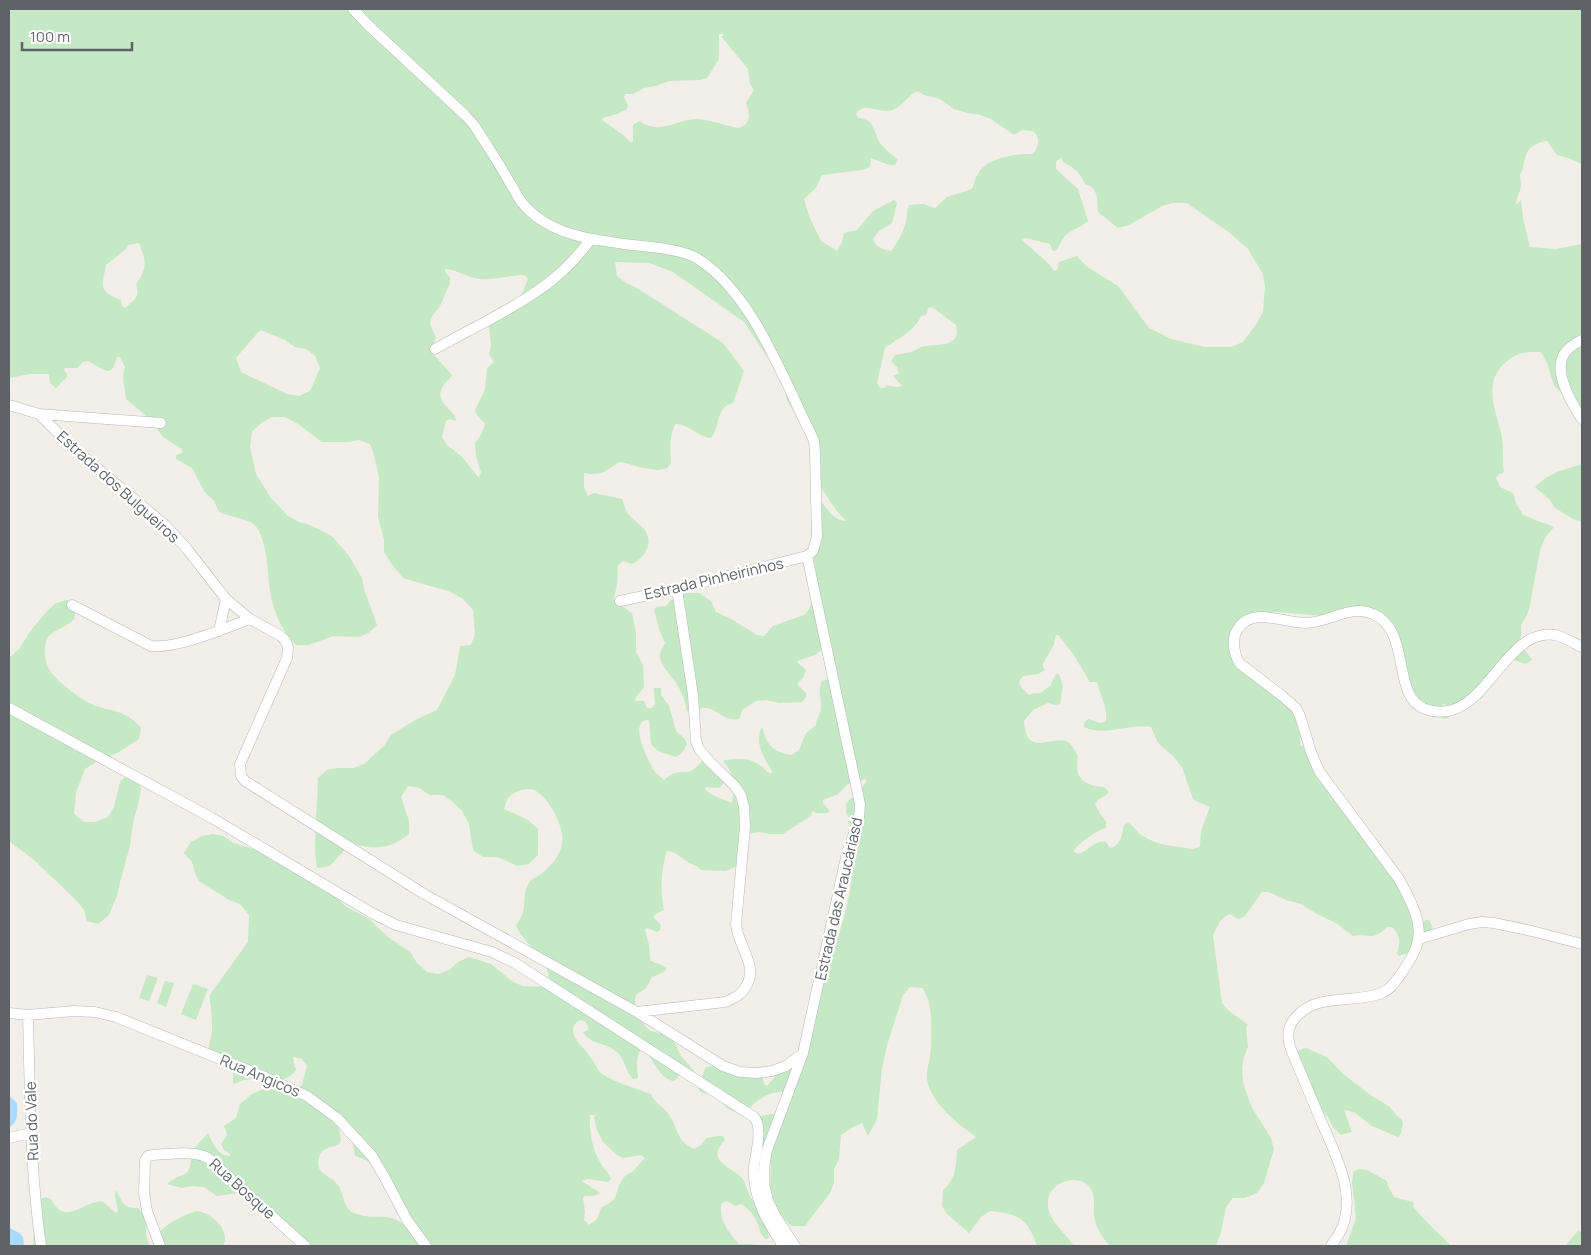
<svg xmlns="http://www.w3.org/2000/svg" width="1591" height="1255" font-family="Manrope,sans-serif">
<rect width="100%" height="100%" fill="#f1efe8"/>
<!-- green -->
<path fill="#c5e8c5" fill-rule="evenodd" d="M9 9H1582V164L1571 159 1557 155 1547 141C1529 144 1526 151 1523 167 1523 170 1521 172 1520 174 1520 178 1521 182 1521 186 1520 193 1516 198 1516 205L1521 200 1523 218 1530 247 1556 249 1582 244V408L1562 394 1554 385 1547 363 1541 352C1525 352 1517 352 1505 363 1483 383 1495 408 1501 433 1504 445 1502 459 1504 472L1498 475 1496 478 1500 487 1513 493 1516 503 1523 515 1554 527 1545 538 1540 550 1530 605 1527 615 1521 625V636L1519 642 1532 660 1525 664 1512 659 1501 666 1494 684 1482 697 1474 704 1454 708 1443 704 1445 713 1449 717 1446 719C1436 718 1428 710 1418 705L1388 628 1373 610 1322 616 1277 612 1264 613 1250 616 1235 639 1241 661 1284 696 1301 724 1300 746H1305L1391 864 1420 924 1426 920H1429C1441 937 1413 952 1399 956L1397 953C1401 942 1400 935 1392 927H1387C1372 942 1369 933 1353 936L1336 923 1317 914 1301 904 1286 900 1269 892H1262L1244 917 1238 919 1230 914 1227 915 1220 921 1213 935 1222 1003 1228 1010 1248 1025 1246 1028 1248 1047 1244 1057 1242 1068 1243 1082 1251 1106 1271 1138 1274 1149 1264 1183 1257 1193 1245 1198H1233L1226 1207 1221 1232 1216 1246H1110C1102 1237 1096 1228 1094 1216 1093 1207 1096 1197 1091 1189 1081 1172 1049 1181 1048 1201 1046 1219 1065 1232 1074 1246H1037C1027 1217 1019 1214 990 1211L981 1217 969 1233 947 1214 942 1206 943 1190C956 1180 956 1165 957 1150L976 1137C958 1124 930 1102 927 1079 926 1071 929 1064 930 1057 932 1043 932 1016 929 1003 928 998 925 993 923 988L910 987 903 995 888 1042 882 1068 877 1119 868 1136 862 1123 853 1127 841 1135 839 1159 834 1169V1183L830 1193 805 1226H792L781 1217 775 1206 770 1193 771 1164 760 1140 758 1117 760 1116 773 1114 778 1112 784 1092C776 1091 766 1095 760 1099 752 1104 748 1112 739 1114L727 1108 715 1096 701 1092 698 1089 705 1068 709 1066 762 1073 764 1084 767 1086 779 1072 799 1055 808 1016 839 935C841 926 844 918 846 909 851 889 853 870 853 850 853 841 855 830 848 823L850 820 846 812V804L851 798 859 797 860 789 867 781 866 779 848 784 838 794 823 800V803L829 810 828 813H816L812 811V815L783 834H770L759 832 749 834 737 866 726 871 701 870C697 865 692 865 686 861 678 855 678 853 667 851 661 869 660 891 664 910L654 915V918L661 925 660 930 657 932 647 928 645 930 649 945 650 960C656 964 662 964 667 968L664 972 652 977 646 988 636 995 635 999V1009L641 1021 650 1031 668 1035 672 1038 681 1056 695 1072 697 1076 681 1073 674 1081C658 1079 653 1056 642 1048 635 1056 637 1068 638 1078L633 1079C625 1071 625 1059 617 1052 606 1042 590 1045 583 1032L588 1030 589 1028 585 1021C580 1020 578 1020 575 1024 567 1036 585 1048 590 1057 594 1061 597 1069 601 1073 609 1080 640 1090 651 1094 654 1102 661 1105 667 1112 678 1125 675 1141 694 1149L701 1145 706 1138C712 1138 718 1135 723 1136L725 1140C723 1142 719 1147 718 1150 714 1164 736 1170 743 1179 747 1186 748 1195 753 1201L757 1198 765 1218 769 1238 766 1239C760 1235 760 1229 757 1222 754 1215 747 1207 741 1204L735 1206 727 1201 722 1203C717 1218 729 1233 739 1244H752L755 1246H300L282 1226 274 1210 254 1202 245 1194 237 1193 217 1196 204 1187 192 1186 182 1188 167 1184C183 1170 192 1181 191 1152L208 1133C213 1144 217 1155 230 1156V1154L224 1150 221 1144 227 1135 224 1126 236 1118 240 1104 252 1094 264 1089 272 1088H299L302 1085 307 1066 302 1059 294 1057 293 1059 296 1070C284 1087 262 1076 245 1080 241 1080 237 1083 233 1084V1071C227 1067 214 1062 210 1056 206 1049 211 1040 212 1032 212 1021 212 1008 209 996L248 942 249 915 240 904 229 900 199 881 195 873 192 862 184 853 191 842 202 836 213 834 223 836 234 843 256 850 315 883 326 892 336 897 345 906 369 919 388 937 410 952 417 963 427 972 438 974 449 970 458 962 469 957 491 964 513 982 523 986 549 987C552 959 527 948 516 926 520 919 524 913 524 905 525 897 524 890 529 883 531 879 537 877 541 874 550 867 561 855 562 843 565 828 550 799 536 791 528 786 514 791 508 798 506 801 505 806 504 809L528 820 538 829V855L529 864 518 866 497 857H483L473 850 469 824 462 811 453 802 443 795H430L419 788 408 786 401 797 409 821V834C389 850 375 849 350 844L330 866 317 868C312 838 318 808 318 778L327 770 338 768H353L364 764 384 746 391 735 415 720 437 710 455 675 460 646 471 645 475 634 473 610 463 599 451 592 403 578 391 563 384 552V539L378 517 379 477 374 455 370 444 359 440 348 442H322L298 424 285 417H272L261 423 252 432 250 447 256 474 271 498 288 516 299 522 310 525 332 536 349 556 362 578 364 589 377 625 370 632 359 637 333 636 309 645H296C284 633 276 618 272 601 267 582 269 534 252 523 246 519 228 516 219 512L214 501 204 491 192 468 176 459V455L182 453V449L163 437 150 419 126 399C125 385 121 380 125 367L120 357H117L113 368 109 371 104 370 88 361 83 362 77 368H65L64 370 67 374V377L56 388 50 383 49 375 48 374H30L9 378ZM719 34H723V36H721L748 69 750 84 754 90 746 103C750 113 752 125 738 128 727 126 705 118 695 119 673 121 660 135 639 121L633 125V141L631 143 623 135 602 120 603 118 617 114 627 109 628 106 624 97 626 94H633L644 88 656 86 669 81 700 80 707 78 719 59ZM917 91 924 95 940 99 954 109 967 113 977 114 991 119 1014 135 1022 130 1033 131C1041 137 1039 147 1033 154 1017 153 986 158 978 174 975 178 974 184 972 189L947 197 935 208 923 204 909 205C906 211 908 216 906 221 903 233 898 242 891 251 882 249 876 248 873 239L879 231 892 223 897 203 894 200 873 211 857 230 844 233 842 242 837 251 821 241 809 216 804 199 816 188 822 175 861 170 870 167 871 158 889 165H895L898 160C892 155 885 149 880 143 873 131 875 119 858 118L856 114C864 102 875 111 886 111 901 111 905 97 917 91ZM1061 157 1063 162C1075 168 1080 173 1085 184 1099 188 1097 200 1098 212L1118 228 1129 225 1162 206 1173 203H1187L1230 233 1248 249 1263 274 1265 286 1263 312 1257 323 1243 342 1231 347H1204L1171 339 1149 328 1118 286 1086 266 1077 256 1059 262 1057 270 1054 271 1049 264 1021 239 1025 238 1050 244 1052 250 1055 251C1061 246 1061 238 1067 234 1073 229 1082 227 1088 221L1078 189 1056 169V162ZM139 243C146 260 148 268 136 284 140 298 135 299 125 308L122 306 121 300C98 291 102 287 106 265L126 249 128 245ZM615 262 649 263 673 272 744 322 774 367 787 383 786 398 812 444 818 483 836 510 846 521C835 521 827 510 821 501L812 510 811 526 814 561 818 584 811 604 808 611 804 615 773 626 764 636 757 635 731 619 716 612 711 601 699 593H684L671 600 666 606 657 607 654 609 659 629 665 643C663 647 659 653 660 658 663 669 672 676 678 686 683 694 686 703 687 712L693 703 699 709C714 702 724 725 740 718L742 710 756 701 767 700 779 703 802 702 806 697V693L797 684 803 678 806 671C804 666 799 666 797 661L815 655 825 647 830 675 828 679 822 681C817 690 822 700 821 709 820 715 816 719 816 725L806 733 799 750 792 755C775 752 767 747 763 729L761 728C755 746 764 757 772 771L771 774C766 772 763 767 758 764 748 757 736 759 724 760V763C736 775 734 787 732 803 722 798 712 797 705 789L706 787 719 788 724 782 707 762H701C688 776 690 770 675 773 671 774 668 777 664 780 661 777 658 775 655 772 649 763 628 722 647 720L649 721 651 744 658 751 676 757 682 753 687 744 685 739 676 731 669 706 661 695V688H654L655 704 652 708H647L644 701H635L636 697 644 687 643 665 636 652V634L632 613 615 601 614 598 617 585 618 565 623 561 632 564C646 557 655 541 643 528 639 523 632 519 628 514 625 510 624 503 622 499L594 493 588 496 584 487V473L590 474 602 473 618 463 622 462 643 468 658 470 667 468 671 463C670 449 669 437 675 424 688 423 698 437 711 438 721 426 715 407 733 403L744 371 723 343 637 288 626 283 617 276ZM445 269C457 269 467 278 480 279 493 280 508 276 520 275L526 276 528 279 520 298 495 318 489 326 491 346 489 354 494 362 487 368 485 390 475 410 477 415 485 424 481 435 475 443 476 456 481 472 479 478 461 456 447 445 442 437 446 421 450 419 455 421 456 419C452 408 435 402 442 388 444 383 449 380 452 375L432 353 431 350 436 338 430 324 432 316 440 306 450 283V278L445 271ZM932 307 956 325C962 349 937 343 922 347 918 348 915 351 911 352 906 354 901 353 895 355L891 361 897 367 899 373 893 376 902 386 897 387 887 385 884 388H880L877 383 885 348C897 339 915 331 921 316 927 316 927 313 928 308ZM260 330 285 340 295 347 306 349 315 356 320 368 310 391 299 396 287 394 241 372 236 358ZM1056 635H1058L1073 654 1090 682H1097C1099 693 1110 712 1105 722L1100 723 1088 719 1084 723V727C1104 737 1129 723 1151 727L1158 743 1173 756 1182 767 1193 799 1198 802 1210 807 1201 831 1200 845 1199 847 1193 849C1176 846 1157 846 1143 836 1137 833 1135 826 1128 823L1124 825C1122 834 1121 846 1110 848L1106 842C1095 839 1088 852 1078 854L1074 852V850C1082 841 1094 832 1106 828V822L1099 812 1095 804C1098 798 1105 797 1109 792L1104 787C1083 786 1074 777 1078 757 1076 753 1073 746 1069 743 1055 732 1026 761 1024 721L1033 710 1048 703 1055 705 1060 704 1063 686 1059 674H1056L1050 686 1040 693H1034L1029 695 1021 687 1019 682 1023 676 1038 674 1045 670 1043 667V664L1054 644ZM590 1115H596L594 1117 597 1130 603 1142 617 1155 623 1158 641 1155 645 1158 633 1171 624 1177 619 1185 615 1198 611 1202 601 1208 597 1219 589 1225 584 1220 585 1211 583 1198 585 1196H593L600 1193 582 1181 588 1179 608 1182 611 1179C609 1173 603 1168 600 1162 592 1148 589 1131 590 1115ZM338 1126 352 1136 355 1156 366 1160 381 1174 409 1227C404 1224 398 1220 392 1218 379 1215 368 1219 354 1213 344 1209 344 1197 340 1188 335 1179 326 1177 320 1170 317 1165 318 1160 320 1155 330 1138 347 1157 338 1126Z
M1582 464V522L1573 519 1555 508 1549 499 1535 487 1544 479 1557 472Z
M67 600 76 608 74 619C72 621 69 624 65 626 59 630 51 631 47 639 43 647 45 662 49 669 54 679 77 696 87 702 108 713 124 707 141 728L139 739 119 752 96 762 85 769 76 792 74 814 84 822H95L108 817 114 807 120 782 127 774 138 777 141 789 139 800 133 823 130 846 120 882 118 893 109 915 98 924 87 921 84 910 76 900 34 860 9 841V658L19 649 32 629 47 611 56 603Z
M147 975 158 978 149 1001 139 998Z
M165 981 174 983 166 1007 157 1003Z
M193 984 208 989 196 1020 181 1014Z
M1306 1048 1327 1057 1343 1074 1372 1096 1390 1107 1397 1116 1402 1120 1403 1123 1401 1133 1398 1137 1372 1126 1354 1112 1344 1110 1352 1132 1341 1135 1333 1127 1327 1116 1317 1108 1293 1052Z
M1359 1169 1367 1170 1387 1181 1388 1186 1394 1197 1413 1202 1414 1204 1413 1206C1424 1221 1438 1232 1451 1246H1346L1356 1218 1352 1182 1354 1171Z
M116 1190C123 1203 123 1208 138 1208 153 1223 141 1231 150 1246H33C34 1236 34 1202 43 1198 46 1197 48 1198 51 1199 65 1227 82 1202 102 1201L116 1213 118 1211 115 1196Z
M196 1211C208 1211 225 1225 225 1238 225 1241 224 1243 223 1246H158L157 1235C167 1223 181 1216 196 1211Z
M1578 1231 1582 1232V1246H1565Z"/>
<!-- water -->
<path fill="#aadaff" d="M9 1096 17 1103C17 1112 19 1123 9 1127Z
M9 1227C18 1234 24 1231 24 1246H9Z"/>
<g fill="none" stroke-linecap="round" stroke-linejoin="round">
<defs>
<path id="minor" d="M353 9 368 25 465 115 474 125C486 144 499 163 510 183 515 190 518 199 524 205 551 236 594 240 632 245 650 247 683 249 698 259 752 293 782 376 810 432L814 441 815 452 817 537 813 551 807 556 677 589 620 601
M1582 340C1576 343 1568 347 1564 354 1553 372 1572 404 1582 419
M435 349C474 327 516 308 551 281 566 269 579 255 591 239
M9 405 39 414 72 447 165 525 187 549 226 599 250 619 281 636 285 640 288 647 287 658 240 764 241 776 245 781 424 894 637 1012 723 1066 740 1072 757 1073 772 1071 786 1066 803 1053
M39 414 161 423
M72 605 151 646C178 649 224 628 250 619
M219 631 226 599
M9 708 212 818 372 913 396 925 492 952 515 963 754 1117C763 1127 756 1153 754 1166 752 1197 767 1221 783 1246
M1419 939 1469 924 1482 922 1494 923 1532 931 1582 944
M637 1012 725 1002C734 998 740 996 745 988 760 966 738 948 736 924L745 827 744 807 741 795 735 786 710 762 699 749 696 741 693 695 677 589
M9 1013 28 1015 74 1011 95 1012 116 1017 265 1077 307 1096 337 1118 372 1156 385 1178 407 1220 426 1246
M28 1015C30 1092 30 1170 41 1246
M9 1138 31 1133
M160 1246 147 1211 144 1193 145 1160 148 1156 153 1155C169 1154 195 1150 208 1158L305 1246
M795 1246 776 1217 768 1201 764 1184V1168L767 1150 803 1053 847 853 859 819 860 804 807 556
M1331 1246C1333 1242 1337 1238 1339 1234 1359 1198 1336 1156 1322 1123 1312 1100 1302 1076 1292 1052 1287 1039 1286 1028 1296 1017 1318 992 1355 1004 1382 993 1392 989 1397 979 1403 971 1408 963 1415 954 1417 944 1424 922 1409 898 1399 879L1319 771 1311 752 1300 716 1296 708 1281 695 1239 663C1234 652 1231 641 1237 630 1251 605 1286 624 1307 623 1330 622 1351 604 1373 614 1412 630 1391 697 1425 709 1485 730 1501 627 1555 635 1564 637 1574 643 1582 647"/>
</defs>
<!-- minor casing -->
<use href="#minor" stroke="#b5b8bc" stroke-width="11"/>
<!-- minor -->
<use href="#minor" stroke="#fff" stroke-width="10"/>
</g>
<g text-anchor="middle" stroke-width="4.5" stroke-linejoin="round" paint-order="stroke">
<!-- street labels -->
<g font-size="15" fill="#5f6368" stroke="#fff">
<text transform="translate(118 487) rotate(42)" y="5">Estrada dos Bulgueiros</text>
<text transform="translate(714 579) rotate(-13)" y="5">Estrada Pinheirinhos</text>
<text transform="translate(839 899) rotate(-77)" y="5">Estrada das Araucáriasd</text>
<text transform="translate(260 1076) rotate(23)" y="5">Rua Angicos</text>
<text transform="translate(32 1121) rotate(-92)" y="5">Rua do Vale</text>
<text transform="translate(242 1189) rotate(42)" y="5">Rua Bosque</text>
</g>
</g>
<!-- border -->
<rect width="1591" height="1255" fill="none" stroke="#5f6368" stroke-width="20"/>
<!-- scale -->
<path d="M22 42v8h110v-8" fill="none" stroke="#5f6368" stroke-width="2.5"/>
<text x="30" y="42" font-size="15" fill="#5f6368" stroke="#ffffff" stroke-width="4" paint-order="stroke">100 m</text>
</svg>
